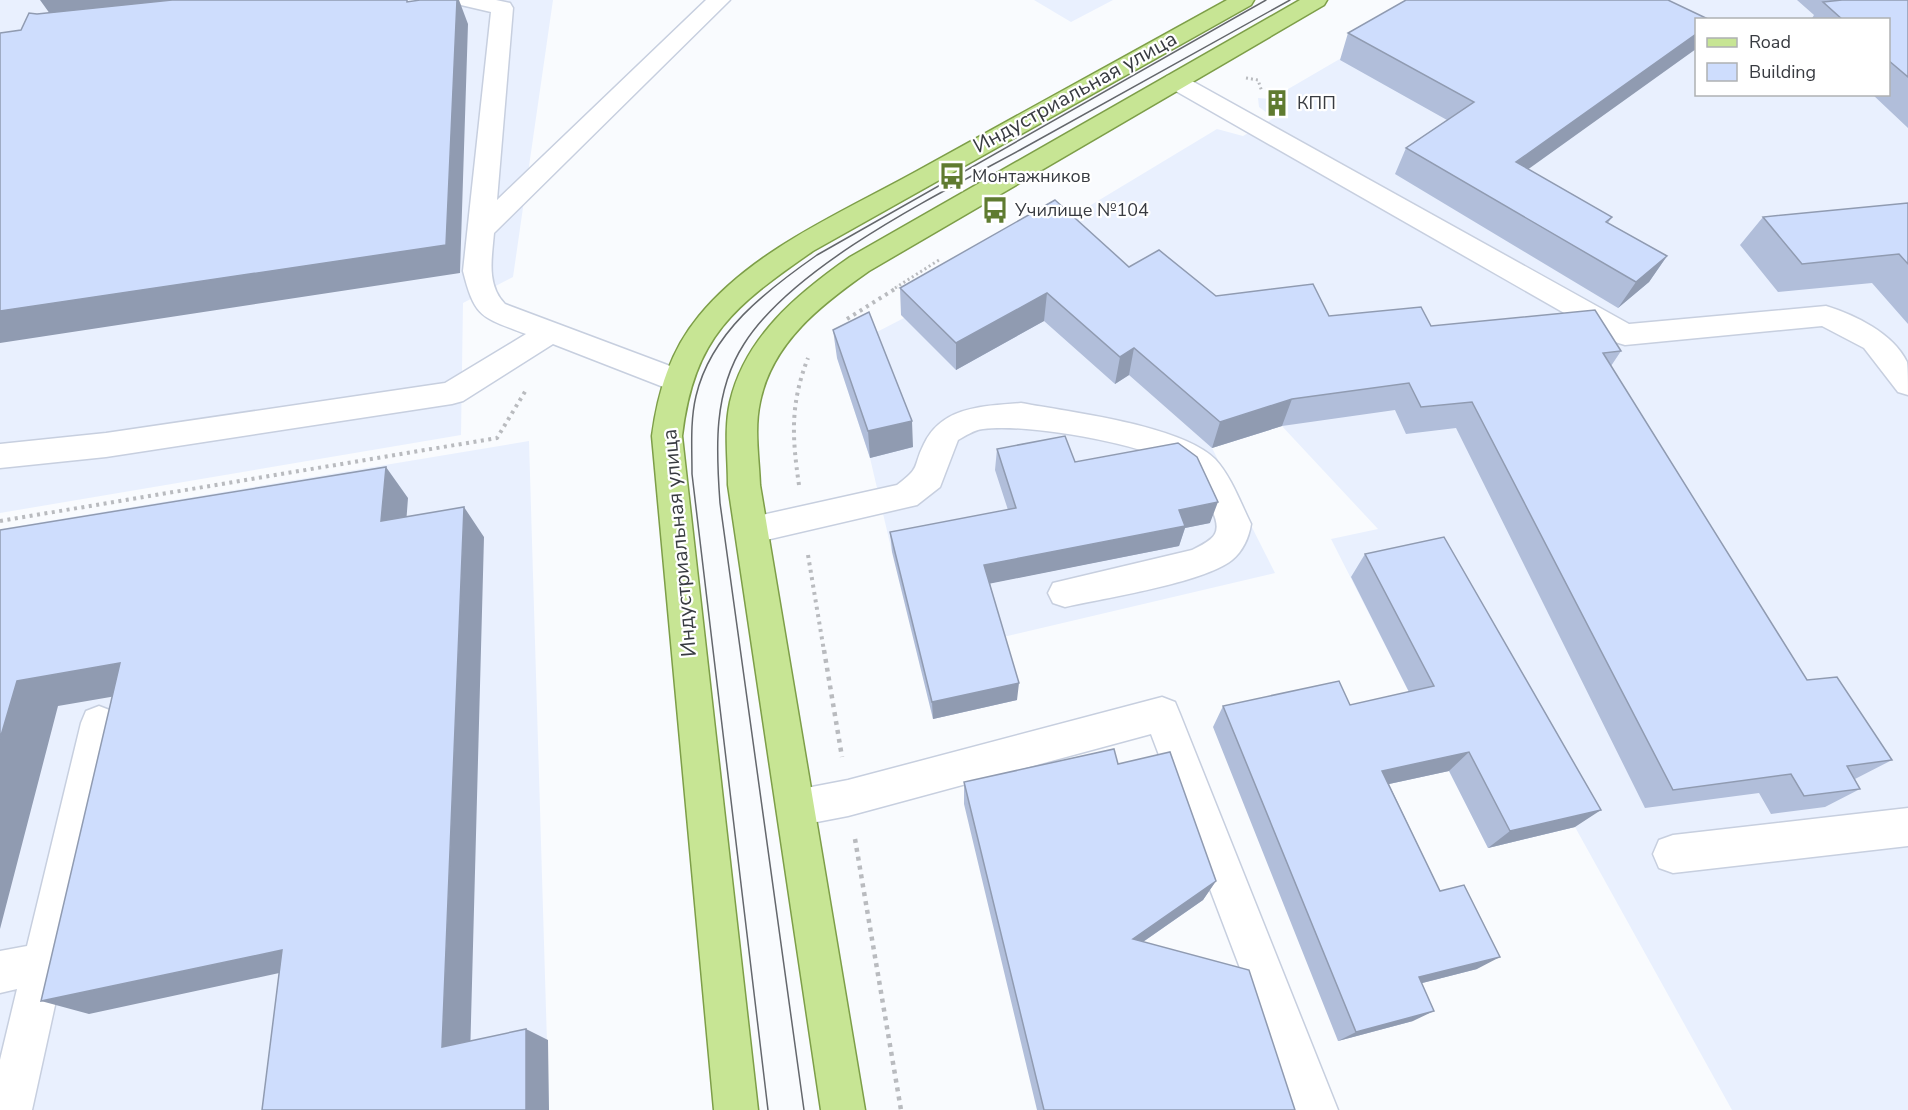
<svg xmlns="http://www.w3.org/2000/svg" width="1908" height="1110" font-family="'Nunito Sans',sans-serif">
<rect width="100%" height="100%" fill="#f9fbfe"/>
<!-- built -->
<path fill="#e9f0fe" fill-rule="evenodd" d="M0 0H553L513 277 463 303 461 435 0 513Z
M1034 0H1113L1071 22Z
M1441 0H1908V1110H1732L1575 827 1488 848 1331 539 1378 529 1280 424 1212 448 1275 573 999 638 892 552 870 458 837 358 874 338 873 334 904 318 1217 129 1243 136 1274 118 1259 107 1258 98 1271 99ZM1696 20H1888V94H1696Z
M529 441 549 1110H0V529Z"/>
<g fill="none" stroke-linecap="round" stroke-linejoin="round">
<defs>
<path id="minor" d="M458 0H496L510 3 513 8 497 200 706 0H730L494 233C492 257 486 285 505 304L686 372 691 380 686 388 676 391 666 388 553 344 463 401 452 404 106 457 0 468V444L106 433 445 383 526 334C482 317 475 319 463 271L491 12 461 5Z
M1175 74 1183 76 1629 324 1826 306C1855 315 1893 333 1907 362 1908 370 1908 386 1908 395L1898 392 1864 348 1822 326 1625 345 1615 342 1167 86 1163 81 1167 76Z
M1021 403C1069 412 1181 425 1215 459 1231 476 1241 504 1251 524 1249 537 1243 551 1232 560 1203 583 1105 598 1065 607L1053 603 1048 593 1053 583 1192 550C1214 539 1223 534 1212 510 1204 493 1196 477 1180 466 1141 443 1027 423 983 429 974 430 965 436 958 440L940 487 917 505 753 543 742 539 737 530 742 521 753 517 897 485C922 466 912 468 924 444 942 406 984 406 1021 403Z
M1162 697 1175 702 1180 714 1338 1110H1294L1151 734 848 816 796 826 783 821 777 808 783 795 796 790 848 780Z
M99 706 112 711 117 723 32 1110H0V1060L17 989 0 993V951L27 946 81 723 86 711Z
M1908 808V846L1673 873 1659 868 1653 854 1659 840 1673 835Z"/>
<path id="major" d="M1227 0H1254L1251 5 813 251C734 306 694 336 682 436L758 1110H714L652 436C658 392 670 351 699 316 754 249 843 212 917 171 1020 114 1124 57 1227 0Z
M1300 0H1327L1324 5 869 271C822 304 772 342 760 402 754 429 759 458 760 485L865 1110H821L728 485C728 458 724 429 730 402 745 337 797 294 850 257Z"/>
</defs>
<!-- minor casing -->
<use href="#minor" stroke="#c7cfdf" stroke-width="3"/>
<!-- major casing -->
<use href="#major" stroke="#7d9e48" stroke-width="3"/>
<!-- path-far2 -->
<path stroke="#b9bbbf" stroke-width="3" stroke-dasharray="2 3" stroke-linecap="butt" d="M1246 78 1258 80 1262 92
M895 288 939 260"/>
<!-- path-far1 -->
<path stroke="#b9bbbf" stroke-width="4" stroke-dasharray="3 4.5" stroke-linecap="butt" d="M847 319 898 287
M799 485C792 437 790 404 808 358
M0 521 497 438 526 390
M808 555 824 651"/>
<!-- path -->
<path stroke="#b9bbbf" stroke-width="4.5" stroke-dasharray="4 5" stroke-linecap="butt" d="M824 650 842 757
M855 839 901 1110"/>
<!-- minor -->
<use href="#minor" fill="#fff" fill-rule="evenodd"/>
<!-- major -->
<use href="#major" fill="#c7e594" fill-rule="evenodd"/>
<!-- tram -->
<path stroke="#64676c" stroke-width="1.5" d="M768 1110 692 474C692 448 690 421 696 396 711 332 767 290 817 255L1266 0
M804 1110 720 503C716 449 713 392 744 344 794 265 937 195 1020 150 1110 100 1200 50 1290 0"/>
</g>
<!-- wall -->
<path fill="#b1beda" d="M1406 0 1528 170 1612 217 1608 223 1667 256 1649 282 1618 308 1395 174 1406 148 1447 120 1340 60 1348 33Z
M1797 0H1908V128L1872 94H1888V20H1811L1814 15Z
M1908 203V324L1872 283 1778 292 1740 245 1763 217Z
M1129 267 1216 296 1329 316 1431 326 1621 351 1611 366 1807 680 1892 760 1855 779 1860 789 1825 807 1771 814 1759 793 1645 808 1456 428 1406 434 1395 410 1282 426 1212 448 1129 375 1115 384 1044 321 956 370 901 315 900 288Z
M833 330 913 447 870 458 837 358Z
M997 449 1075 462 1210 523 1185 528 1179 546 990 583 1017 700 933 719 892 552 890 532 1008 510 995 470Z
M1365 554 1575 827 1488 848 1449 771 1389 784 1477 969 1422 983 1413 1021 1338 1041 1213 727 1223 706 1350 705 1409 692 1351 577Z
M1118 764 1216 881 1203 900 1143 942 1295 1110H1037L964 804V782Z"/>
<!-- shaded-wall -->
<path fill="#909bb1" d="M40 0H289L58 25Z
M457 0H459L468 24 460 273 0 343V311Z
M1696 34V49L1502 188 1516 162Z
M1667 256 1649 282 1618 308 1636 282Z
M1047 293 1044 321 956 370V343Z
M1134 348 1129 375 1115 384 1120 357Z
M1292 399 1282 426 1212 448 1220 422Z
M912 421 913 447 870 458 868 431Z
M386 467 408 498 404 551 381 521Z
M1218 502 1210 523 1185 528 1179 546 983 585 984 565 1179 510Z
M464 507 484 537 470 1058 442 1047Z
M120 663 157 689 58 706 0 929V739L17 681Z
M1019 683 1017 700 933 719 932 702Z
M1469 752 1449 771 1366 789 1382 771Z
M1601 810 1575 827 1488 848 1510 831Z
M1216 881 1203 900 1124 955 1133 939Z
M282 950 316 965 89 1014 41 1001Z
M1500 957 1477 969 1399 989 1419 977Z
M1434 1011 1413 1021 1338 1041 1356 1032Z
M526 1029 548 1040 549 1110H526Z"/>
<!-- building -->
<path fill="#ceddfd" stroke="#909bb1" stroke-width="1.5" d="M172 0H407V2L420 0H457L446 245 0 311V33L21 30 29 13 37 14Z
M1406 0H1668L1710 20H1696V34L1516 162 1612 217 1606 222 1667 256 1636 282 1406 148 1474 102 1348 33Z
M1842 0H1908V77L1888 60V20H1843L1823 2Z
M1055 200 1129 267 1159 250 1216 296 1313 284 1329 316 1421 307 1431 326 1595 310 1621 351 1603 353 1807 680 1837 677 1892 760 1847 766 1860 789 1804 796 1791 774 1673 790 1472 402 1421 407 1409 383 1292 399 1220 422 1134 348 1120 357 1047 293 956 343 900 288Z
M1908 203V264L1899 254 1802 264 1763 217Z
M869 312 912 421 868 431 833 330Z
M1065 436 1075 462 1178 443 1197 457 1218 502 1179 510 1185 526 984 565 1019 683 932 702 890 532 1016 508 997 449Z
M386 467 381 521 464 507 442 1047 526 1029V1110H262L282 950 41 1001 120 663 17 681 0 739V530Z
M1444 537 1601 810 1510 831 1469 752 1382 771 1440 891 1464 885 1500 957 1419 977 1434 1011 1356 1032 1223 706 1339 681 1350 705 1434 686 1365 554Z
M1114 749 1118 764 1170 752 1216 881 1133 939 1249 970 1295 1110H1044L964 782Z"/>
<!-- icons -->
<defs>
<symbol id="building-bare" viewBox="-9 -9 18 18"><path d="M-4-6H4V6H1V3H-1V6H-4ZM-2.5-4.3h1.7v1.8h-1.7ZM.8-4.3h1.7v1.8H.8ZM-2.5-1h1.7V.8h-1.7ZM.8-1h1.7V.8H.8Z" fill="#5f7b30" stroke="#fff" stroke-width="2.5" paint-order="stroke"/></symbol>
<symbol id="bus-bare" viewBox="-9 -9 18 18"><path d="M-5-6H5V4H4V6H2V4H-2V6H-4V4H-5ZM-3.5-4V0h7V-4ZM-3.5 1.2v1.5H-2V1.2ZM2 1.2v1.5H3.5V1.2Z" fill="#5f7b30" stroke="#fff" stroke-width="2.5" paint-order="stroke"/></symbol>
</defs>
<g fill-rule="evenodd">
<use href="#building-bare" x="1258" y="84" width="38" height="38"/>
<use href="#bus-bare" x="933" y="157" width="38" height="38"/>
<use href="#bus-bare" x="976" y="191" width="38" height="38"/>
</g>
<g text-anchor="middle" stroke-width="4.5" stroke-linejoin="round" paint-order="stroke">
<!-- far-poi labels -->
<g font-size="18" fill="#383b41" stroke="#fff" text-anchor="start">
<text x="1297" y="109">КПП</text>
<text x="972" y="182">Монтажников</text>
<text x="1015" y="216">Училище №104</text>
</g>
<!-- street labels -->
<g font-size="21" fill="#383b41" stroke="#fff">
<text transform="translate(1075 92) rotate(-29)" y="7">Индустриальная улица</text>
<text transform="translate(679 543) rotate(-95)" y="7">Индустриальная улица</text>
</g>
</g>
<!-- legend -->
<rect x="1695" y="18" width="195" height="78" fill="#ffffff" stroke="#afb1b3" stroke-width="1.5"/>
<rect x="1707" y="38" width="30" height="9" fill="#c7e594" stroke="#afb1b3" stroke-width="1.5"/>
<text x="1749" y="48" font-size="18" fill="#383b41">Road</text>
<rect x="1707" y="63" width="30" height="18" fill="#ceddfd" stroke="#afb1b3" stroke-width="1.5"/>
<text x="1749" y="78" font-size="18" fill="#383b41">Building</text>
</svg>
